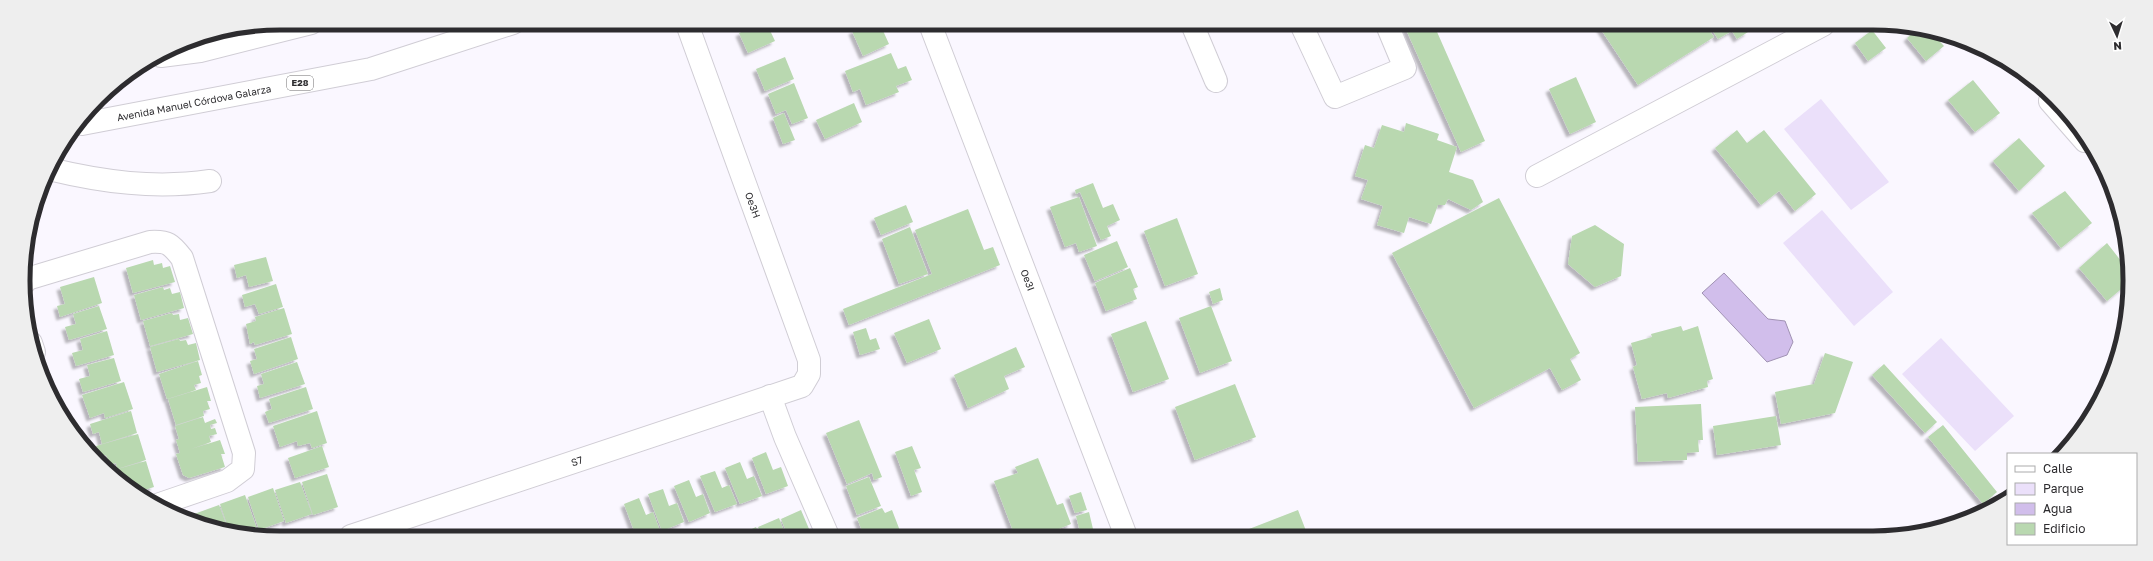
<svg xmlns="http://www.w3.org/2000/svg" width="2153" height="561" font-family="'Golos Text',sans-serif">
<defs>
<filter id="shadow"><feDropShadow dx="-3.5" dy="3.5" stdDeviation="1" flood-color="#0004"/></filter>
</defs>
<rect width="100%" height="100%" fill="#faf7ff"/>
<!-- green -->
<path fill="#ebe0fa" d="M1821 99 1889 182 1851 210 1784 129Z
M1822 210 1893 292 1854 326 1783 243Z
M1941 338 2014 416 1975 451 1902 374Z"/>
<!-- water -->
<path fill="#d1beeb" stroke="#a092b3" d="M1724 273 1768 319 1785 321 1793 342 1787 355 1767 362 1702 293Z"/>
<!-- building -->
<path fill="#b9d8b0" filter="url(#shadow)" d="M759 24H767L775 41 748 53 739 33Z
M868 24H880L889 44 863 56 852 31Z
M1404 25H1434L1485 141 1461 152Z
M1598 25H1706L1714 37 1638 85Z
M1709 25H1744L1748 32 1737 39 1732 31 1718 39Z
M1917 29 1934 35 1944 46 1926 61 1907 38Z
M1872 30 1886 48 1868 61 1855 43Z
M891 53 898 69 906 66 912 80 896 86 899 92 866 105 860 89 853 92 845 71Z
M785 57 794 79 765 91 756 69Z
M1576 77 1596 122 1570 134 1549 89Z
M1973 80 2000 113 1975 132 1948 100Z
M794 83 808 118 792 124 786 110 776 114 768 94Z
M854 103 862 122 825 139 816 120Z
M784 113 795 140 783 144 773 118Z
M1406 123 1439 134 1437 140 1457 147 1449 172 1473 180 1483 202 1471 210 1448 199 1445 205H1438L1431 224 1409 217 1404 233 1377 225 1383 206 1361 199 1368 180 1355 176 1365 145 1374 148 1382 125 1404 132Z
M1737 130 1747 143 1764 130 1816 194 1795 211 1779 191 1761 205 1715 148Z
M2019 138 2045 166 2019 191 1993 161Z
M1093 183 1103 208 1113 204 1120 220 1107 226 1111 236 1101 240 1080 192 1076 194 1075 190Z
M2065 191 2092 223 2061 248 2032 213Z
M1079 197 1097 246 1079 252 1076 243 1065 247 1050 207Z
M1499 198 1580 353 1570 359 1581 380 1562 390 1550 368 1474 408 1392 253Z
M906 205 913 222 881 235 874 218Z
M968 209 984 250 993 247 1000 265 849 325 843 309 932 274 915 230Z
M1177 218 1198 274 1165 286 1144 231Z
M1595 225 1624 244 1621 276 1595 287 1568 264 1572 236Z
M910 227 928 274 899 284 882 239Z
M1117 241 1128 267 1095 281 1084 255Z
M2107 243 2125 266 2126 285 2107 301 2079 268Z
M266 257 273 281 249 287 246 275 237 278 234 265Z
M153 260 154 265 162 263 163 268 170 266 175 282 133 293 126 268Z
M1130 268 1138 287 1133 289 1137 299 1106 311 1095 283Z
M94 277 102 303 60 317 57 306 65 304 60 287Z
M276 284 283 307 259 314 255 304 245 307 242 295Z
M163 287 164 290 170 288 172 294 180 292 184 308 141 320 134 295Z
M1220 288 1223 300 1213 304 1209 292Z
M99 306 107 329 69 340 65 327 76 324 73 314Z
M1211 306 1232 361 1200 373 1179 318Z
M284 308 292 334 255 345 254 342 250 344 246 324 256 321 255 317Z
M172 313 173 315 179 314 180 320 188 318 193 334 150 346 143 321Z
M929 319 941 349 907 363 894 333Z
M1146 321 1169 379 1133 392 1111 334Z
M1681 326 1683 331 1698 326 1713 379 1707 381 1708 387 1668 398 1667 393 1642 399 1633 367 1637 365 1631 343 1652 337 1651 334Z
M866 328 870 340 876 338 880 349 860 355 853 332Z
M107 331 114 355 76 366 72 353 83 350 80 339Z
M291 337 298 359 254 374 250 361 257 359 254 349Z
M179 339 180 341 186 340 188 345 196 343 200 360 157 372 150 347Z
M1016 347 1025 367 1004 376 1009 389 968 408 954 375Z
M1825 353 1853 362 1835 413 1781 424 1775 392 1814 384Z
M114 358 121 381 83 392 79 379 90 376 87 365Z
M198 361 202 375 199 376 201 383 194 385 196 390 167 399 159 374Z
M297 362 305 384 260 398 257 386 264 384 261 374Z
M1884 364 1937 422 1925 433 1872 375Z
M124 382 133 409 105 418 104 413 90 418 82 395Z
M1235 384 1256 437 1195 460 1175 407Z
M207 387 211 401H207L210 409 203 411 204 416 176 425 168 399Z
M306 387 313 409 269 423 265 412 272 409 269 399Z
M1701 404 1703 440H1698L1699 452 1687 453V460L1638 462 1635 407Z
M131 411 137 433 102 444 99 432 93 434 90 424Z
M317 411 327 443 312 448 310 443 298 446 297 441 280 447 273 426Z
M1776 416 1781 445 1717 455 1713 426Z
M203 417 205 423 215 419 217 423 210 425 211 429 215 428 217 434 209 436 211 442 191 449 220 440 225 454H221L225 467 189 478 183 475 176 454 180 453 176 440 179 439 175 426Z
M859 420 882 477 874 480 872 473 847 484 826 433Z
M1943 425 1997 492 1983 504 1928 437Z
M138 434 146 460 117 469 116 463 110 465 106 455 99 457 96 446Z
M322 446 329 467 295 478 288 458Z
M912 446 921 468 914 470 922 492 911 496 895 452Z
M766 452 773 470 781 467 788 486 766 494 752 458Z
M1038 458 1057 505 1063 503 1071 524 1041 536H1015L994 481 1018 473 1015 467Z
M146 461 154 487 138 492 114 470Z
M740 462 747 479 754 476 762 496 740 504 725 468Z
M715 471 722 488 729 485 737 504 715 512 700 476Z
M327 474 338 507 313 515 302 482Z
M869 477 881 506 857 515 846 486Z
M689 480 696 497 703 494 710 513 689 522 674 486Z
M300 482 312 514 286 523 275 490Z
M273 488 284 521 259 530 248 497Z
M663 489 669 506 677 503 684 522 662 531 648 494Z
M1081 492 1087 510 1075 513 1069 496Z
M245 495 257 529 242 534 229 530 220 504Z
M639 498 646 515 653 512 660 531 650 536H636L624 504Z
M219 505 228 529 195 518 194 514Z
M882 508 885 513 892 510 902 536H864L857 518Z
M801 510 812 536H788L781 519Z
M1298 510 1308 536H1231Z
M1089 512 1093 529 1080 532 1076 516Z
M779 518 786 536H762L758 527Z
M756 527 760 536H737Z"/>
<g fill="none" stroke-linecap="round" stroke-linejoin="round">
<defs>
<g id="minor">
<path id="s1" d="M930 24 1126 536"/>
<path d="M1192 24 1216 81"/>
<path d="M1301 24 1335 97 1405 68 1387 25"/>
<path d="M2050 101 2085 141"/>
<path d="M49 169C103 182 155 189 210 181"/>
<path d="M1537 176 1823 25"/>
<path d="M25 282 27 279 150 242C168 241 171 244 182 258L244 453 243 469 227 481 157 505"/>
<path d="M31 343 34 352"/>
<path d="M770 396 785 437 828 536"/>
<path id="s2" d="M351 536 802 386 809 374V360L687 24"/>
</g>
<g id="major">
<path d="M161 56 200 51 311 23"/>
<path id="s3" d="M82 124 371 69 513 23"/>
</g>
</defs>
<!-- minor casing -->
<use href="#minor" stroke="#d0cdd5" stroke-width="24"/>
<!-- major casing -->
<use href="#major" stroke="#d0cdd5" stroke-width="24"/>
<!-- minor -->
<use href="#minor" stroke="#fff" stroke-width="22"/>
<!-- major -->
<use href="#major" stroke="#fff" stroke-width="22"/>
</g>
<g text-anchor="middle" stroke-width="3" stroke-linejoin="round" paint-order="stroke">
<!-- shield labels -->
<rect fill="#fff" stroke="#6c6b6d" stroke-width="1" x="287" y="76" width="26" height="14" rx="3"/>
<g font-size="9" font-weight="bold" fill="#2d2c2f">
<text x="300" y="86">E28</text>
</g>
<!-- street labels -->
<g font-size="10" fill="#2d2c2f" stroke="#fff">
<text dy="4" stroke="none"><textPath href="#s3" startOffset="114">Avenida Manuel Córdova Galarza</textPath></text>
<text transform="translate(753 205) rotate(70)" y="4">Oe3H</text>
<text dy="4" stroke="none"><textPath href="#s1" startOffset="274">Oe3I</textPath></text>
<text dy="4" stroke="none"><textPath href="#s2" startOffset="238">S7</textPath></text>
</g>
</g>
<!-- crop -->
<path d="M0 0H2153V561H0ZM280 30H1873A250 250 0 0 1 2123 280V281A250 250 0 0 1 1873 531H280A250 250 0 0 1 30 281V280A250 250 0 0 1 280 30Z" fill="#eee" fill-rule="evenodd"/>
<path fill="none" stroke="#2d2c2f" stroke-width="5" d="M280 30H1873A250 250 0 0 1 2123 280V281A250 250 0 0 1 1873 531H280A250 250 0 0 1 30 281V280A250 250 0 0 1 280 30Z"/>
<!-- legend -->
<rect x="2007" y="453" width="130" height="92" fill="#ffffff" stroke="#ababac"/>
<rect x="2015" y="466" width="20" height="6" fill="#ffffff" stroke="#ababac"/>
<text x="2043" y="473" font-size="12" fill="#2d2c2f">Calle</text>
<rect x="2015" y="483" width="20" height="12" fill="#ebe0fa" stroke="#ababac"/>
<text x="2043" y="493" font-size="12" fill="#2d2c2f">Parque</text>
<rect x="2015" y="503" width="20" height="12" fill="#d1beeb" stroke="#ababac"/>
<text x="2043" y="513" font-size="12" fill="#2d2c2f">Agua</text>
<rect x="2015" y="523" width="20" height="12" fill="#b9d8b0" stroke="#ababac"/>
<text x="2043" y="533" font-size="12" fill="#2d2c2f">Edificio</text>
<!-- north arrow -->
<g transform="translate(2117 36) rotate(176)" stroke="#ffffff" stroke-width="3" paint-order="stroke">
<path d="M0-3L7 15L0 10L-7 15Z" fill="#2d2c2f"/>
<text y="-6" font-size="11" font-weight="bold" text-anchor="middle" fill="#2d2c2f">N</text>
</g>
</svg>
